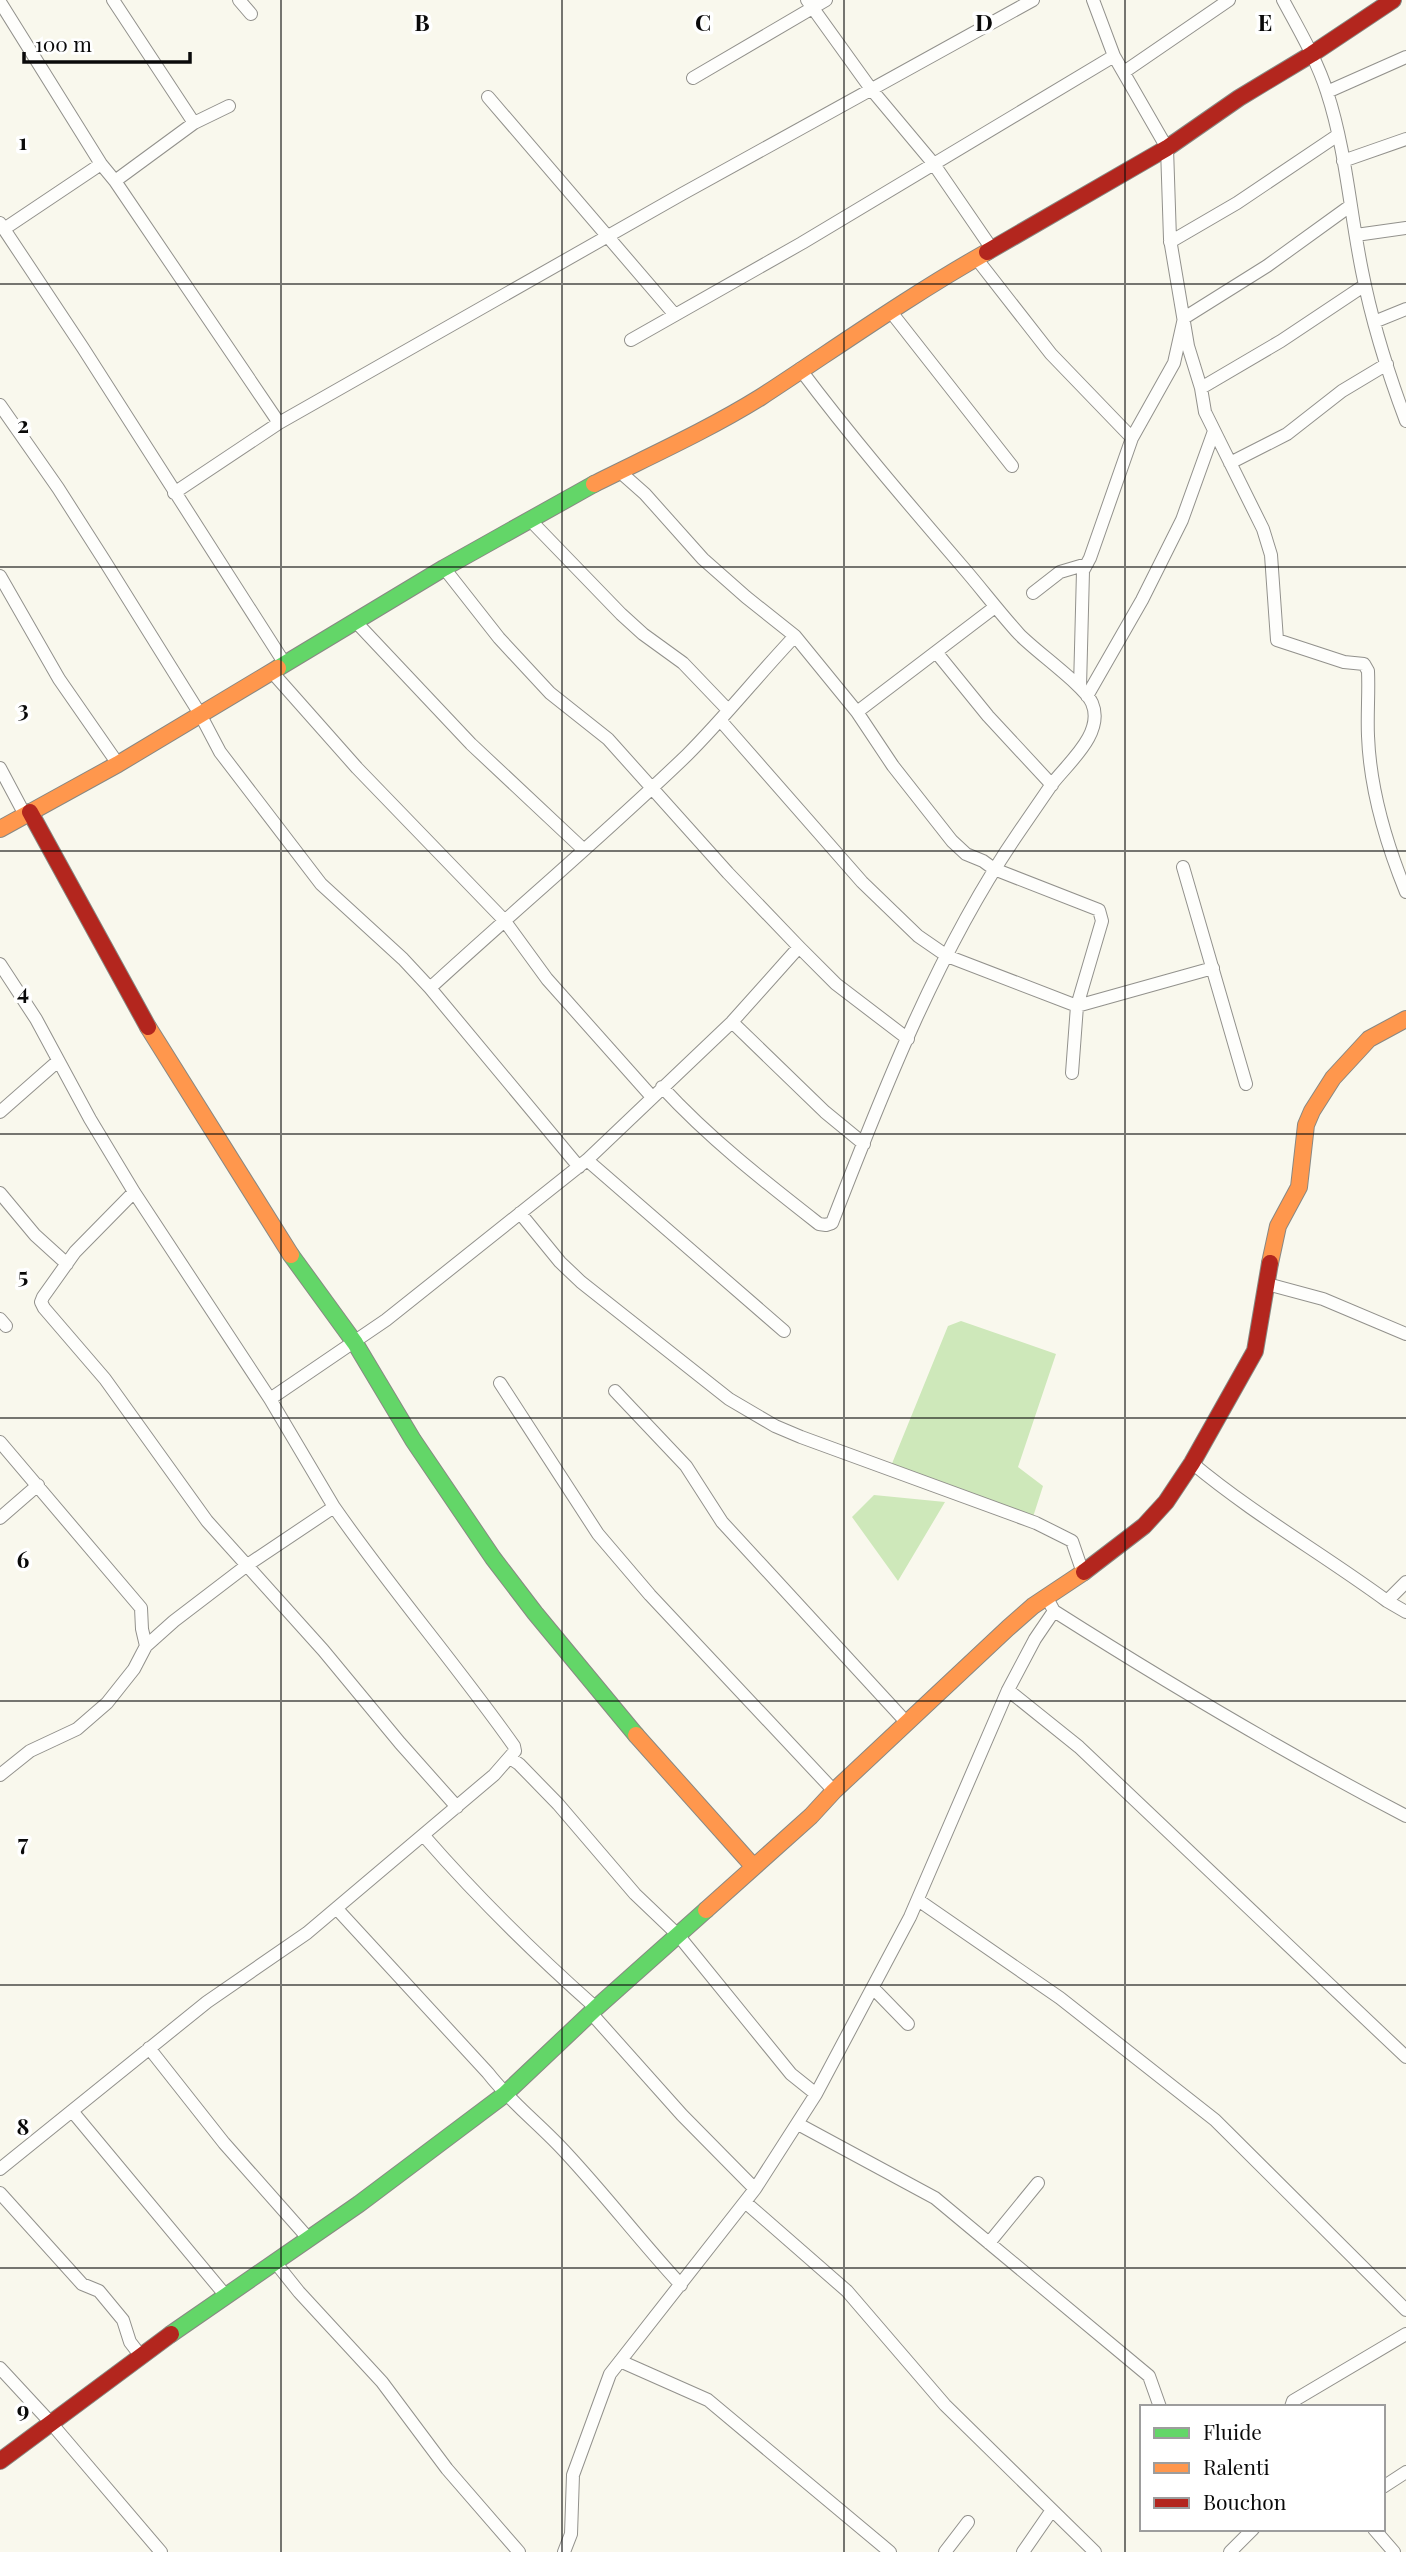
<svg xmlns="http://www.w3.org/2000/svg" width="1406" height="2552" font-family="'Playfair Display',serif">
<rect width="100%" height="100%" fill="#f9f8ed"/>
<!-- forest -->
<path fill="#cee8ba" d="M961 1321 1056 1354 1018 1467 1043 1486 1033 1517 891 1466 948 1326Z
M874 1495 945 1502 898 1581 852 1517Z"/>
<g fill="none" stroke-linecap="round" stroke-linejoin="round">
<defs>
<path id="street" d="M113 0 194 123
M239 0 251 14
M807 0 871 89 933 163 992 249
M1093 0 1114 56 1167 148 1170 239 1188 346 1201 388 1205 412 1263 529 1271 555 1277 640 1344 662 1364 664 1368 671C1369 693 1367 714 1368 736 1370 789 1386 843 1406 892
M1283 0C1299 30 1317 60 1327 92 1346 150 1350 212 1362 271 1372 322 1388 373 1406 421
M0 2 101 164 115 181 279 423
M1124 72 1229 0
M693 78 826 0
M1327 92 1406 57
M488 97 675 315
M1343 161 1406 139
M115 181 194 123 229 106
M0 223 83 348 285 664
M4 229 101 164
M1356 235 1406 228
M1170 242 1237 203 1338 135
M976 258 1051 354 1132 438
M891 312 1012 466
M1374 322 1406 309
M631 340 802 243 1114 56
M1201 388 1281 341 1365 285
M0 405 58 488 104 560 200 714 220 752 321 884 403 959 430 988 579 1167
M1230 463 1287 434 1342 391 1387 364
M619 471 645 494 703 559 746 597 795 636 857 712 893 766 952 841 966 854 983 861 994 869 1099 910 1102 921 1077 1006 1072 1073
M174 493 279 423 682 194 1033 0
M531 521 621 614 643 634 683 663 728 710
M444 568 499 638 550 693 608 739 728 873 799 947 836 984 908 1039
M0 576 59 679 118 764
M1033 593 1060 572 1087 564
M355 621 471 744 584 850
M936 652 988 716 1052 785
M272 672 357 768 504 920 547 979 652 1097
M1080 687 1083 571 1090 558 1132 438 1174 363 1184 318 1267 266 1350 206
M1087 696 1142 600 1182 520 1214 431
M857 712 995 607
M720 720 862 882 918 936 947 956 1077 1006 1213 968
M0 768 25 815
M1183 867 1246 1084
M0 964 36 1019 90 1119 134 1192 270 1399 334 1507 246 1566 174 1621 146 1646 134 1669 107 1703 77 1729 30 1751 0 1775
M430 988C515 910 604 835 687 755 725 717 758 675 795 636
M732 1022 825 1112 864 1144
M662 1087C710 1139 764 1181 819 1224L826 1225 832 1223C883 1091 939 948 1019 832 1030 816 1041 800 1052 784 1068 763 1105 733 1092 703 1085 686 1035 651 1019 634 999 612 981 588 961 565 906 501 851 437 800 369
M0 1112 58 1061
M587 1160 784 1331
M134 1192 75 1252 43 1297 41 1302 44 1308 105 1379 207 1521 323 1650 400 1743 457 1807
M0 1193 35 1235 67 1264
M520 1213 560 1262 581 1282 729 1399 775 1426 801 1437 1036 1523 1072 1541 1083 1573
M1267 1284 1323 1299 1406 1334
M0 1319 6 1326
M500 1383 598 1534 650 1595 834 1791
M615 1391 686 1466 722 1522 907 1723
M270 1399 386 1320 587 1160 732 1022 799 947
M0 1442 141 1608 142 1629 146 1646
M1192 1463C1253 1514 1323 1554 1387 1601L1406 1582
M0 1518 38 1485
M1387 1601 1406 1612
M1054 1611C1169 1684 1285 1753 1406 1816
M1008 1690 1079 1747 1406 2057
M510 1758 519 1764 558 1804 635 1894 678 1935 791 2074 816 2094
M424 1836C478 1898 535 1954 596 2008
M918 1900 1060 1998 1215 2120 1406 2310
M337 1909 488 2073C512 2104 542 2126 567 2154 607 2197 642 2243 681 2285
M873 1988 908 2024
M591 2013 682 2115 755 2189
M149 2048 224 2143 308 2238
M72 2111 226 2296
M798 2124 935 2198 1149 2376 1160 2407
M0 2169 207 2002 307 1933 494 1775 515 1751 514 1746C456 1664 391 1589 334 1507
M0 2193 82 2284 99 2291 123 2320 130 2342 140 2355
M745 2202 847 2291 945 2405 1095 2552
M989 2243 1038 2183
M275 2262 299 2292 382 2382 447 2469 519 2552
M620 2361 708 2400 890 2552
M0 2368 51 2423 161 2552
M1291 2407 1293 2401 1406 2334
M1383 2487 1406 2472
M1374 2529 1394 2552
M564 2552 571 2534 573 2475 610 2374 755 2189 816 2094 910 1917 1008 1690 1035 1639 1054 1611 1047 1598
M945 2552 968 2522
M1023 2552 1052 2510
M1230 2552 1253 2529"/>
<path id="fast" d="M278 668 444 568 594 484
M291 1255 355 1343 413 1440 493 1558 535 1613 636 1735
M171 2334 359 2204 504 2095 596 2008 706 1910"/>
<path id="slow" d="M594 484C650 456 708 430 761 397 836 348 909 296 987 252
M0 829 118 764 278 668
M148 1027 291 1255
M1270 1263 1278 1226 1299 1187 1306 1125 1312 1111 1333 1078 1369 1039 1406 1019
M636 1735 753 1866
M706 1910 811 1816 834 1791 1008 1628 1033 1606 1084 1572"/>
<path id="jam" d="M987 252 1167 148 1239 98 1312 54 1393 0
M30 812 148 1027
M1084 1572 1144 1526 1166 1502 1192 1463 1255 1351 1270 1263
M0 2461 171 2334"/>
</defs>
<!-- street casing -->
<use href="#street" stroke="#92918c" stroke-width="14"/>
<!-- fast casing -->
<use href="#fast" stroke="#888883" stroke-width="18"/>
<!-- slow casing -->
<use href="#slow" stroke="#888883" stroke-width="18"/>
<!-- jam casing -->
<use href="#jam" stroke="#888883" stroke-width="18"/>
<!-- street -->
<use href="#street" stroke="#fefefc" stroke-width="12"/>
<!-- fast -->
<use href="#fast" stroke="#63d668" stroke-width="16"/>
<!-- slow -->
<use href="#slow" stroke="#ff974d" stroke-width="16"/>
<!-- jam -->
<use href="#jam" stroke="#b3261e" stroke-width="16"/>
</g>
<!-- grid -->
<path fill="none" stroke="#0a0a0a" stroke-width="2" stroke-opacity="0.55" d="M281 0V2552M562 0V2552M844 0V2552M1125 0V2552M0 284H1406M0 567H1406M0 851H1406M0 1134H1406M0 1418H1406M0 1701H1406M0 1985H1406M0 2268H1406"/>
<g font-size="23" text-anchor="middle" font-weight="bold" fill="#0a0a0a" stroke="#fff" stroke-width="7" stroke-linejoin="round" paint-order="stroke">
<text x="422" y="31">B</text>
<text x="703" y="31">C</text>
<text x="984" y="31">D</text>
<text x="1265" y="31">E</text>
<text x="23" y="150">1</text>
<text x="23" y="433">2</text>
<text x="23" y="717">3</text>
<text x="23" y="1000">4</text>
<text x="23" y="1284">5</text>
<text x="23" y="1568">6</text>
<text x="23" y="1851">7</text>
<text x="23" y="2135">8</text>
<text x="23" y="2418">9</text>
</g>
<!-- legend -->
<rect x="1140" y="2405" width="245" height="126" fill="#ffffff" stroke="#9d9d9d" stroke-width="2"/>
<rect x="1154" y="2428" width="35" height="10" fill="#63d668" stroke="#9d9d9d" stroke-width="2"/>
<text x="1203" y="2440" font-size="21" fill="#0a0a0a">Fluide</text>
<rect x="1154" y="2463" width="35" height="10" fill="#ff974d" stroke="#9d9d9d" stroke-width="2"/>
<text x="1203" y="2475" font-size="21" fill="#0a0a0a">Ralenti</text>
<rect x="1154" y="2498" width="35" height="10" fill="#b3261e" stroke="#9d9d9d" stroke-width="2"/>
<text x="1203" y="2510" font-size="21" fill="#0a0a0a">Bouchon</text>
<!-- scale -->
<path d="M24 52v10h166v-10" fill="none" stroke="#0a0a0a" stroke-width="3.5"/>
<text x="35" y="52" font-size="21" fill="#0a0a0a" stroke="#ffffff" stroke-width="5" paint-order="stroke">100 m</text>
</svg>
